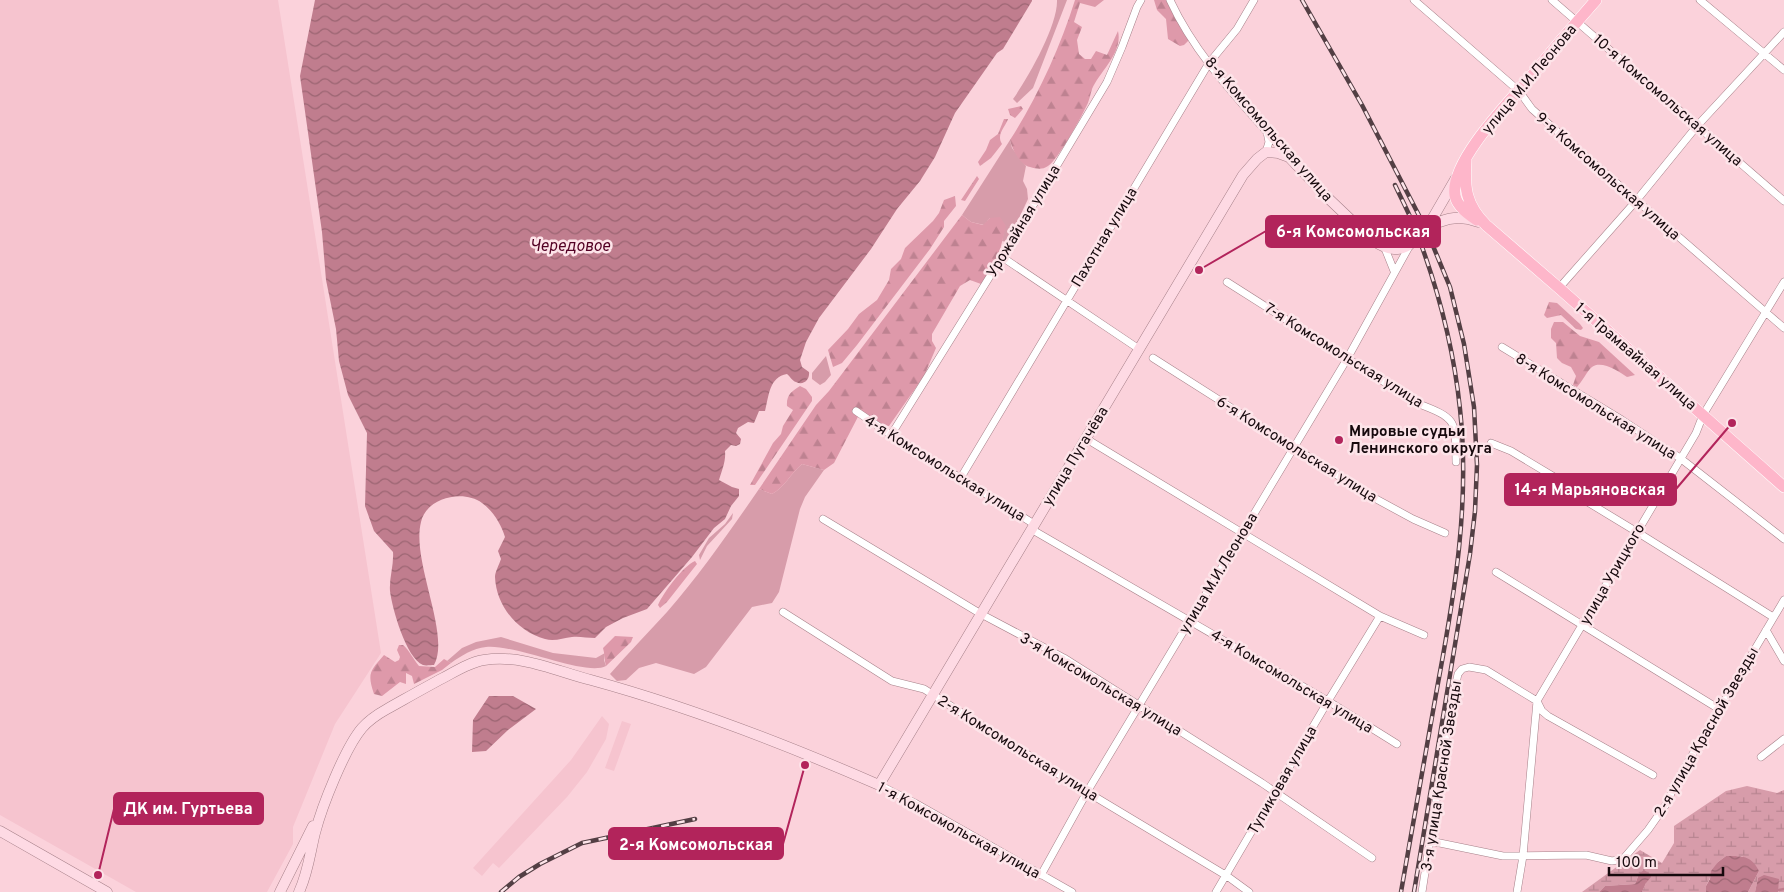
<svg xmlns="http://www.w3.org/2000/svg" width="1784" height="892" font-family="Overpass,sans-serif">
<defs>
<pattern id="forest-firs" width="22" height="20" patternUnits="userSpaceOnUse" patternTransform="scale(1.25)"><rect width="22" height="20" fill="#de99aa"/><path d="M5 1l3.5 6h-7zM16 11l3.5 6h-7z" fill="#be8291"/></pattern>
<pattern id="wetland-marsh" width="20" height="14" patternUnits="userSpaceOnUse" patternTransform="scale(1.25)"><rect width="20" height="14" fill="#d79caa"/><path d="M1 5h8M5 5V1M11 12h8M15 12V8" fill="none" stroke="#b88591"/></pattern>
<pattern id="water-waves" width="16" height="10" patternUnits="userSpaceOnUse" patternTransform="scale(1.25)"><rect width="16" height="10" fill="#c07d8e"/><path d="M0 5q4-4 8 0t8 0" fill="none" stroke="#9b6572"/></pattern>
</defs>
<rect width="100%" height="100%" fill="#fbd2db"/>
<!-- built -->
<path fill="#f6c4cf" d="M0 0H278L381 653 335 724 293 827V844L267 892H136L0 815Z
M602 716 609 724 606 739 587 772 567 797 499 868 493 863 482 876 473 868 571 760Z
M622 721 631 724 614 771 605 768Z"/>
<!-- grass -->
<path fill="#d79caa" d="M1057 0H1067L1033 88 1017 103 1013 99C1028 78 1058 25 1057 0Z
M1010 140 1012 148 1026 166 1023 181 1027 189 1028 199 1011 235 1006 242 1002 241 1005 226 990 218 984 225 971 222 962 215Z
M826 356 831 375 825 382 820 385 812 379V373Z
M802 464 824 470 805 497 800 509 779 592 772 603 752 607 706 667 694 674 656 663 639 668 626 680 617 681 610 674C628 653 648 633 667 612 701 573 730 531 759 489L772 494C784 488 791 473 802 464Z
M733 513 732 519 707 546 700 560 699 555 709 538 725 524Z
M501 637 553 653 596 658 605 653 604 660 606 666C586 677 517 644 486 647 473 648 461 656 451 663L447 661 462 648 476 642Z"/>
<!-- forest -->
<path fill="url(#forest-firs)" d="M1075 0H1104L1095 7 1080 3 1074 22 1082 27 1077 40 1079 54 1085 59H1091L1096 51 1107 55 1118 31C1123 53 1100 71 1092 89 1090 95 1089 102 1086 107 1080 119 1058 160 1048 166 1042 170 1037 169 1030 167 1020 165 1012 149 1010 140 1037 98 1060 48 1075 0Z
M1154 0H1167L1181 29 1189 40 1184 45 1180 46 1168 39 1166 19 1157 10Z
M1021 106 1023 109 1015 118 1010 115 1008 109Z
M1004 119H1008C1005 128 996 134 1002 144L991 158 980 166 978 162 986 150 990 140 998 134Z
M977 176 979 179 965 201 961 200Z
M955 196 956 206 944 221V227L930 249 857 345 842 363 833 367 828 350 848 329 859 314 877 300 889 280 891 269 901 259 905 248 933 221 939 213 944 200Z
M962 215 971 222 983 225 990 218 1000 217 1006 226 998 258 981 284 970 280 960 286 932 334V341L936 348 924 376 889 426H883L861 411 834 463 824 470 802 464C791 473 784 488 772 494L759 489 816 405 829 391Z
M1549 302 1557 303 1580 324 1583 328 1581 330 1576 329 1561 315 1547 318 1544 315Z
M1554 322H1563L1580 336 1599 342 1635 375 1627 377C1619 372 1602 360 1592 367 1587 371 1582 382 1577 387L1573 385 1576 376 1571 367 1562 363 1557 358 1556 343 1551 338V329Z
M800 386 806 389 812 397V401L755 485H750L773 443 781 434 783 426 793 410 787 406C786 395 792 391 800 386Z
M695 561 697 564 693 569 667 602 660 608 658 605C664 592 682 567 695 561Z
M615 636 633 637 631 642 606 666C604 660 605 654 603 648Z
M399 645H403C410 651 413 659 419 666L435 667 444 659 451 663 442 670 414 684 412 676 406 673V684L400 682 382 696 374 694C367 673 370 671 384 655L395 662 399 660 400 657 397 650Z"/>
<!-- wetland -->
<path fill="url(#wetland-marsh)" d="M1747 786 1777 793 1784 790V892H1778L1779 890 1758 878 1755 892H1748L1759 871 1742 856H1726L1718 862 1706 886V892H1642L1646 883 1639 874 1635 884 1605 886 1599 892H1582L1640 850 1662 863 1674 843V826L1726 791Z"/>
<!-- water -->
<path fill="url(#water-waves)" d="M315 0H1032V1L1003 49 997 53 955 113 935 157 920 181 897 209 871 249 819 318 806 342 800 360 802 367 809 372C810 379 804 386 796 382 792 381 790 376 787 374 769 377 769 396 765 411H759L754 423 748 422 738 428 736 433 741 439 740 444 736 446 731 445 725 451C726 461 722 470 719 480L732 487 739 489V496L731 506 725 519 714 528 692 557 647 609 623 618 606 627 595 638C587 638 579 636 572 637 563 638 554 642 545 639 518 632 496 606 495 577 495 572 499 565 501 559L498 551 505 537C501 524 493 511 482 503 463 489 426 498 421 522 411 561 451 635 434 665 431 665 426 666 423 665 406 658 392 608 390 591 389 578 394 565 393 552L374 531 365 506 367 433 348 395 339 361 336 329 326 280 322 232 300 76Z
M489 696H513L536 709 508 730 486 751 472 752 473 720Z
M1726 856C1742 856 1751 855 1759 871L1748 892H1706V886L1710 879 1711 871 1718 862Z
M1644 870 1650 874 1651 877 1646 883 1642 892H1599L1605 886 1635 884 1639 874Z
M1764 875 1779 879 1778 892H1755L1758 878Z"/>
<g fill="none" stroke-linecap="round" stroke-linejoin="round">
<!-- stream -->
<path stroke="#c07d8e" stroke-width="2.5" d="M1779 890 1784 889"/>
<defs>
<path id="street" d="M1170 0C1197 59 1245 106 1287 155
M1414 0 1519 91 1532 109 1575 147 1784 328
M1552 0 1784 201
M1700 0 1784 70
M1266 152 1269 142 1267 132
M1384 246 1394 271
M1002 257 1139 349
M1227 282 1419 404C1459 419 1455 422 1456 462
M1559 288 1636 201 1697 126 1784 32
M1502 347 1622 420 1680 458 1784 539
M1153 358 1367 494 1413 519 1445 533
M856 411 891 435 1034 524
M891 435 1002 257 1107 82 1122 47 1137 7 1141 0
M1085 438 1380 616 1424 635
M1491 443 1511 451 1566 484 1576 495 1637 532 1773 617
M960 479 1209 63 1237 29 1254 0
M823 519 981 614 1064 658 1262 783 1372 858
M1031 529 1328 701 1397 744
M1496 572 1719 709
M783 612 892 681 924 689 1087 792 1227 876 1249 892
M1766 630 1784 661
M1761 757 1784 739
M879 785 915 803 1072 892
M1430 841 1503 856 1586 855 1612 861 1623 859 1648 830 1667 803 1675 784 1784 600
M1041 875 1087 792 1347 359 1410 245
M1216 892 1328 701 1380 616
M1422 892 1450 711 1458 674 1462 669 1469 667 1486 670 1537 701 1542 711 1548 716 1653 775
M1517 892 1523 856 1537 701 1696 433 1703 415 1784 282"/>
<path id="secondary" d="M1427 228 1456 178
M0 831 107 892
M280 892 313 826
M299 892C308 873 310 853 315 833 322 806 345 748 362 728 369 720 378 714 387 709 405 699 424 688 443 678 456 671 470 662 484 660 521 654 556 671 591 680 690 707 785 744 879 785L1243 175 1257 159 1266 152 1278 153 1289 157 1329 199 1370 238C1381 247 1396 254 1409 245 1413 242 1416 237 1420 234 1437 220 1457 213 1478 222"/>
<path id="primary" d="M1466 160C1464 188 1466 205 1486 225L1559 288 1784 487
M1477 220C1469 215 1456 205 1455 195 1450 162 1508 103 1529 79 1551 52 1573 26 1596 0"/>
</defs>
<!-- street casing -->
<use href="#street" stroke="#a68089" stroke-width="8"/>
<!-- secondary casing -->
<use href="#secondary" stroke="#a68089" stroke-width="11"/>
<!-- primary casing -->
<use href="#primary" stroke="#fff" stroke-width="12"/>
<!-- street -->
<use href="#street" stroke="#fff" stroke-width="7"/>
<!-- secondary -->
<use href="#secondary" stroke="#fedae4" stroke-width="10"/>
<!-- primary -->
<use href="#primary" stroke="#feb6ca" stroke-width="11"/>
<defs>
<path id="rail" d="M1302 0 1362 105 1426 229 1450 287 1464 344 1474 407 1477 465 1475 511 1470 554 1414 892
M1395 185C1403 202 1412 219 1418 236 1439 292 1454 351 1460 409 1470 502 1455 592 1438 683 1426 753 1413 822 1401 892
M501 892 519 877 540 864 582 843 695 819"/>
</defs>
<!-- rail casing -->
<use href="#rail" stroke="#533f44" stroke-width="4.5"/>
<!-- rail -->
<use href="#rail" stroke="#fde4e9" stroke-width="2.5" stroke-dasharray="8" stroke-linecap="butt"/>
</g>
<!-- markers -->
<circle fill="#b2245b" stroke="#fde4e9" stroke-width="2" cx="1339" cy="440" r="5"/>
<g text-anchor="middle" stroke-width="5" stroke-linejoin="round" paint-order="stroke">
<!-- street labels -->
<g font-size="15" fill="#16090d" stroke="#fde4e9">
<text transform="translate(1529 79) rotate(-50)" y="5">улица М.И.Леонова</text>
<text transform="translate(1668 100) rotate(41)" y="5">10-я Комсомольская улица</text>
<text transform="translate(1269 129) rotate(49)" y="5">8-я Комсомольская улица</text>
<text transform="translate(1608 176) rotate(41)" y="5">9-я Комсомольская улица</text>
<text transform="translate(1023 221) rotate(-59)" y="5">Урожайная улица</text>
<text transform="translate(1104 237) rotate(-59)" y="5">Пахотная улица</text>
<text transform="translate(1344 355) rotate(32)" y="5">7-я Комсомольская улица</text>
<text transform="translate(1636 356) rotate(41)" y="5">1-я Трамвайная улица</text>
<text transform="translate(1596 406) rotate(32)" y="5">8-я Комсомольская улица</text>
<text transform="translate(1297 449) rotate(32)" y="5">6-я Комсомольская улица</text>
<text transform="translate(1075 456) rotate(-59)" y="5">улица Пугачёва</text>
<text transform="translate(945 468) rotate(32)" y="5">4-я Комсомольская улица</text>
<text transform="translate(1218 573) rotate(-59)" y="5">улица М.И.Леонова</text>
<text transform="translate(1612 574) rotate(-60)" y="5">улица Урицкого</text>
<text transform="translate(1292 681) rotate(31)" y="5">4-я Комсомольская улица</text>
<text transform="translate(1101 684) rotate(31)" y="5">3-я Комсомольская улица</text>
<text transform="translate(1706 732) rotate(-60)" y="5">2-я улица Красной Звезды</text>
<text transform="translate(1018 748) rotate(32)" y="5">2-я Комсомольская улица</text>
<text transform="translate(1441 776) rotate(-81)" y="5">3-я улица Красной Звезды</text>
<text transform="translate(1282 780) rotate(-60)" y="5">Тупиковая улица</text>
<text transform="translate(959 830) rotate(29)" y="5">1-я Комсомольская улица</text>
</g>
<!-- poi labels -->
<g font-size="15" font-weight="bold" fill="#16090d" stroke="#fde4e9" text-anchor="start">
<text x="1349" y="436">Мировые судьи<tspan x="1349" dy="17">Ленинского округа</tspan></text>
</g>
<!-- water labels -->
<g font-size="16" font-style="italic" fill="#530024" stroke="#fde4e9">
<text x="570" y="251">Чередовое</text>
</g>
</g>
<!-- callouts -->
<path fill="none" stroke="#b2245b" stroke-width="2" d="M1199 270L1266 231M1732 423L1676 489M98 875L114 809M805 765L783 844"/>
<g fill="#b2245b" stroke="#fde4e9" stroke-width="2">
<circle cx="1199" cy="270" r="5"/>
<circle cx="1732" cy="423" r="5"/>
<circle cx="98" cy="875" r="5"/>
<circle cx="805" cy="765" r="5"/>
</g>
<g fill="#b2245b" stroke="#b2245b" stroke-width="2">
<rect x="1266" y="216" width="174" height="31" rx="5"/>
<rect x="1505" y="474" width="171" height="31" rx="5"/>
<rect x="114" y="793" width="149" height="31" rx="5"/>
<rect x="609" y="828" width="174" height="31" rx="5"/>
</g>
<g font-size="16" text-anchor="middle" font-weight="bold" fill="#fff">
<text x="1353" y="237">6-я Комсомольская</text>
<text x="1590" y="495">14-я Марьяновская</text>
<text x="188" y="814">ДК им. Гуртьева</text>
<text x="696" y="850">2-я Комсомольская</text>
</g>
<!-- scale -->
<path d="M1609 867v8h114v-8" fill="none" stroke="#16090d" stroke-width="2.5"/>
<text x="1616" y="867" font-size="15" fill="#16090d" stroke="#fde4e9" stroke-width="4" paint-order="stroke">100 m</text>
</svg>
